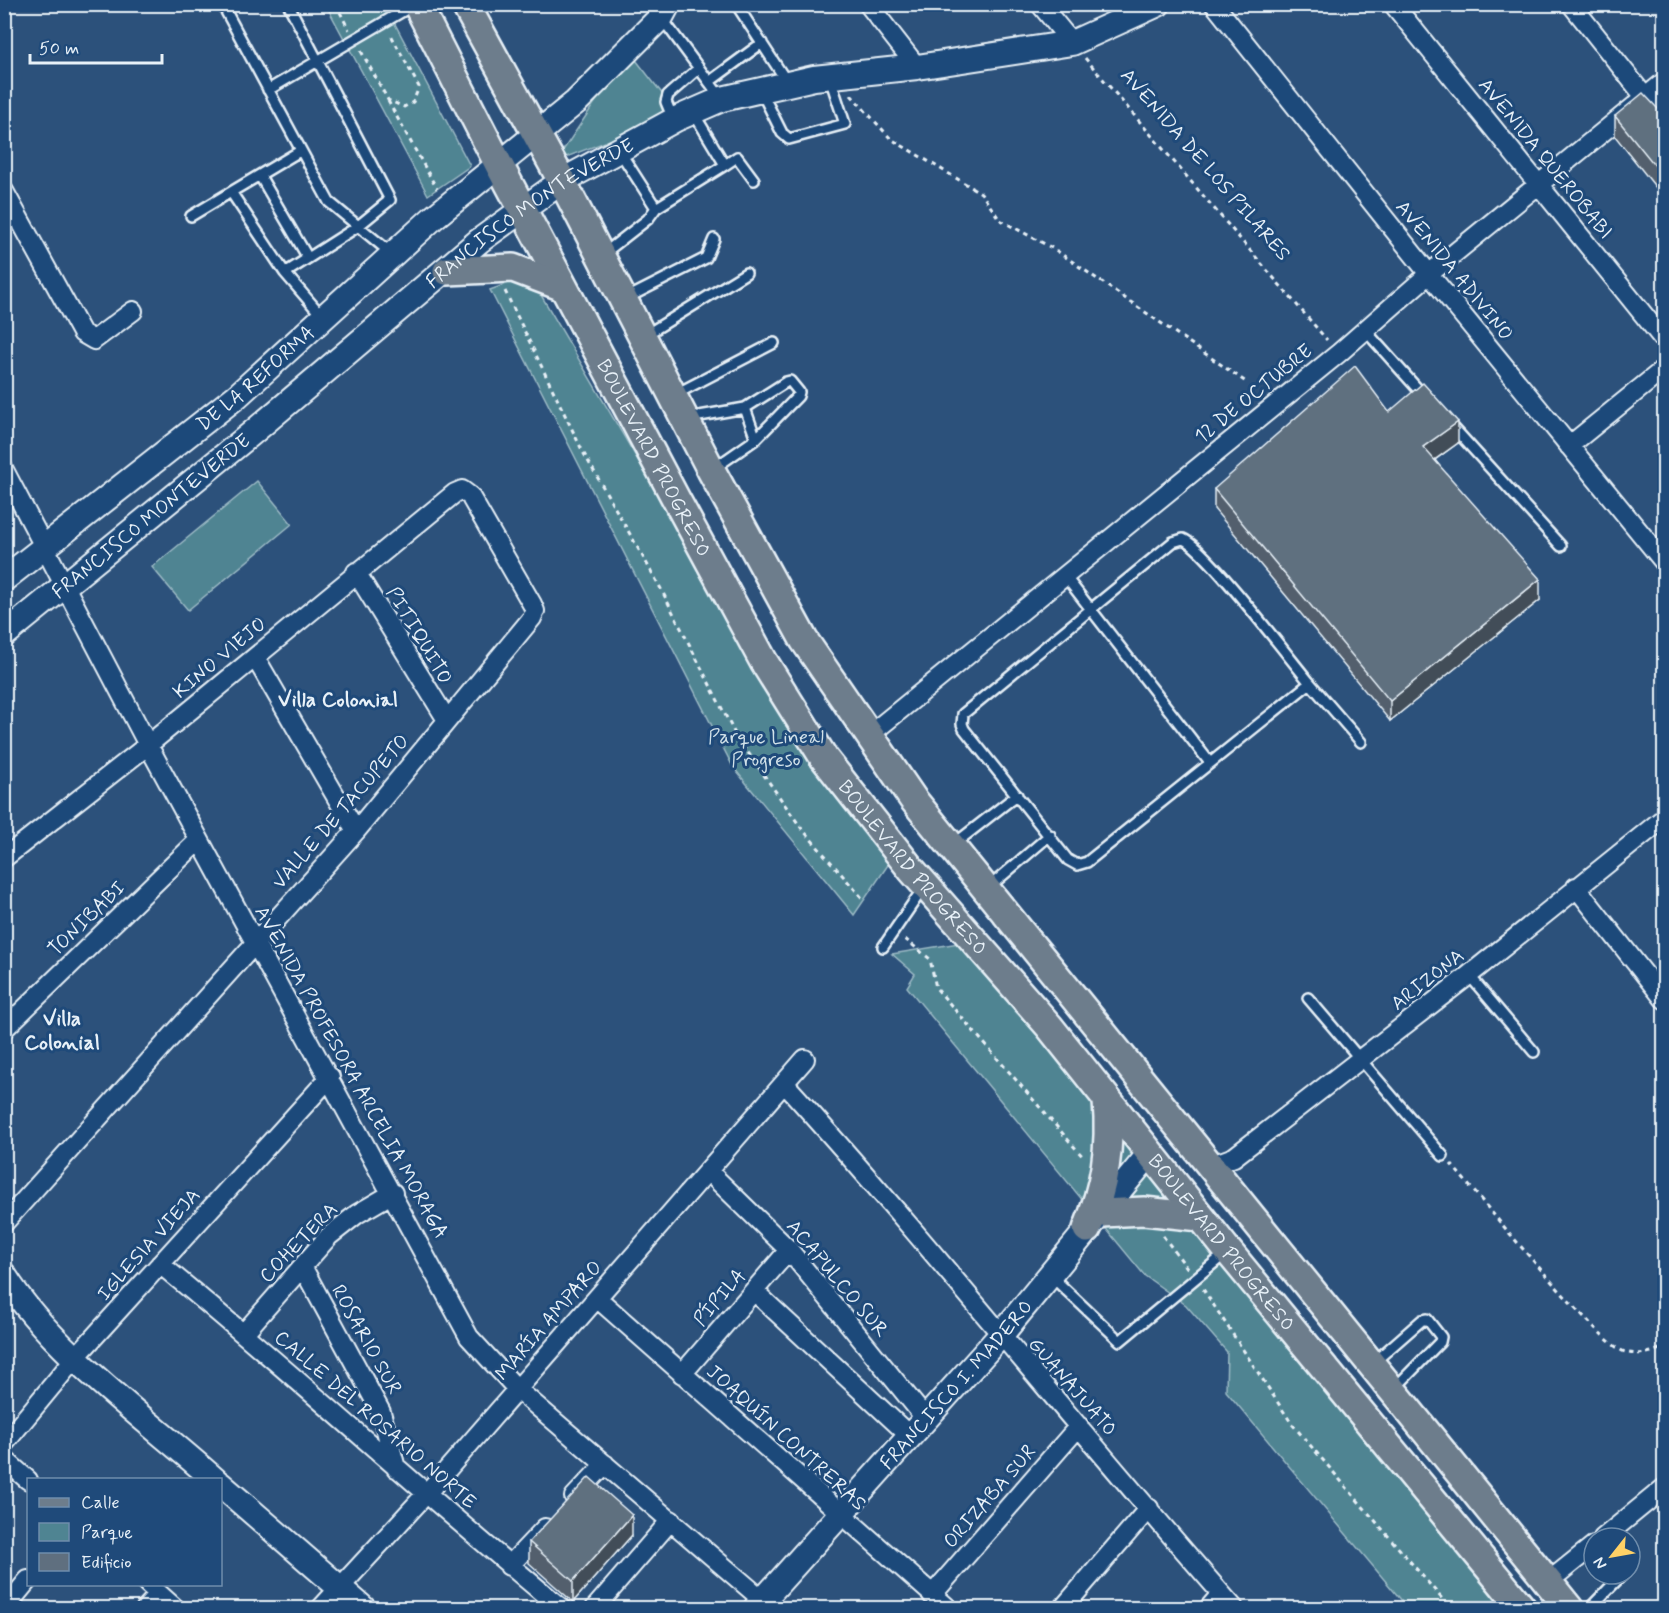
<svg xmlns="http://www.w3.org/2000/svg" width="1669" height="1613" font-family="Mynerve,sans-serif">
<rect width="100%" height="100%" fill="#2c517b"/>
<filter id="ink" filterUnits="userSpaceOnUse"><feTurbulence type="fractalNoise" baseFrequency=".0167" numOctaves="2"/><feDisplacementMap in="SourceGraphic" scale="12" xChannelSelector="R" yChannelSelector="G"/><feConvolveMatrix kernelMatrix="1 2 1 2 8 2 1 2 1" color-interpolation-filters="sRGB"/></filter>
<g filter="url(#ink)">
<!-- green -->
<path fill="#4f8492" stroke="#9cbac5" stroke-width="1.5" d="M326 5H385L470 166 428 195Z
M629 51 678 114 556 161Z
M509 283H534L761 670 892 859 854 915 733 767 490 290Z
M257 481 292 524 188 610 152 567Z
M971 941 1513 1608H1408L1226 1391 1227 1352 1186 1305 1145 1276 907 987 915 974 892 954Z"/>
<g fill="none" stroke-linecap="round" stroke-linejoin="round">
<defs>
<path id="lane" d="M222 4 329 202 392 254
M736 4 787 82
M661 17 721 98
M709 82 762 43
M268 90 415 4
M761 91 782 133 789 139 845 124 830 78
M673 119 666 102 668 95 699 68
M300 151 231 192 285 273 322 316
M620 152 656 208 725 165 693 112
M725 165 737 157 754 180
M260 176 308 258
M191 216 231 192
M602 255 648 219 656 208
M285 273 357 227 390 200 288 4
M625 299 706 258 714 239
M1365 330 1424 396
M644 336 746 273
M674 395 774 343
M745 408 756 439
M688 418 745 408 786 382 790 381 799 392 798 396 756 439 713 469
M1452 426 1561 546
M1183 539C1204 546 1290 659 1310 683L1087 862 1077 865 1068 860 964 729 962 724 963 714 1173 542Z
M1065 576 1210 763
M1310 683 1361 742
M953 845 1017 795
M988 888 1050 835
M883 947 924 887
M1469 975 1534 1052
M1308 998 1443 1156
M1050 1275 1120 1341 1226 1253
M1373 1363 1422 1320 1427 1319 1441 1337 1440 1342 1394 1389
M1630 1564V1567
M1590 1608 1623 1574"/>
<path id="street" d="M868 4 917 67
M1040 4 1072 43
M1214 4 1429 274 1664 562
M1393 4 1664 340
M1571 4 1664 121
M4 191 82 333 94 340 133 311
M1569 446 1664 369
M4 470 148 745 469 1337 517 1389 772 1608
M356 572 447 720
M255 657 356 831
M868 736 1339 353 1429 274 1664 82
M4 858 148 745 455 493 462 490 470 496 532 604 535 611 532 618 356 831 4 1223
M1576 887 1664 999
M4 1029 199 840
M785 1084C939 1254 1082 1436 1234 1608
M1210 1166 1234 1157 1469 975 1664 818
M709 1172 789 1250 926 1419
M160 1264C297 1376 425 1496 561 1608
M303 1268 381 1412 396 1468
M754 1291 911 1437
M597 1298 948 1608
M244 1333 329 1236 357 1214 393 1193
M682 1374 789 1250
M4 1444 75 1358 330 1077
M4 1459 28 1480
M574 1497 605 1464
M1603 1538 1664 1488
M509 1566 545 1528
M1548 1582 1594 1545
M148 1584 175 1608
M932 1595 1079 1426
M5 1608 28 1580
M146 1608 159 1594
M321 1608 426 1494 805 1059
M595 1608 671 1520
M1063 1608 1149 1508
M1209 1608 1221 1594"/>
<g id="secondary">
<path id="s1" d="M4 579 237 396 433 218 576 102 661 17 668 4"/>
<path id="s2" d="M4 635 251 434 479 241 562 181 676 119 722 99 814 78 917 67 1072 43 1158 4"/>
<path d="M4 1275C51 1351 148 1420 215 1480"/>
<path d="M220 1484 363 1608"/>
<path id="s3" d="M756 1608 1000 1336 1150 1153"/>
</g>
<g id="primary">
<path id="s4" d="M417 4 499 165 677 501 764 662 824 758 911 869 1049 1026 1228 1251 1522 1608"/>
<path d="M465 4 562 181 711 470 804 640 913 799 1569 1608"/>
<path d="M447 271 513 268 563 287"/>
<path d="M1102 1213 1144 1211 1200 1217"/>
<path d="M1087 1229C1105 1186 1111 1147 1107 1101"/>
</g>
</defs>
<!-- lane casing -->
<use href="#lane" stroke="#e8f1f8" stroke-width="14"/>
<!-- street casing -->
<use href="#street" stroke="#e8f1f8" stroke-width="22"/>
<!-- secondary casing -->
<use href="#secondary" stroke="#e8f1f8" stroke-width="28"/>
<!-- primary casing -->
<use href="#primary" stroke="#e8f1f8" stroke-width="32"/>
<!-- path -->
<path stroke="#e8f1f8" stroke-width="3" stroke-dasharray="4.5 4.5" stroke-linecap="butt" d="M336 4 349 30
M361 51 388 100 404 107 413 102 419 87 390 33
M1085 58 1327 340
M851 95 891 139 981 193 1000 220 1054 249 1246 382
M388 101 437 189
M505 291 583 452 659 585 735 734 802 829 864 900
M905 939 930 959 936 988 1084 1158
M1451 1164C1476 1193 1600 1345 1625 1352 1639 1356 1652 1353 1664 1347
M1163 1236 1188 1269
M1203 1289 1292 1424 1450 1608"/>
<!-- lane -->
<use href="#lane" stroke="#1f4a7a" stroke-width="9"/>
<!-- street -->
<use href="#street" stroke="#1f4a7a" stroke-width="18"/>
<!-- secondary -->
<use href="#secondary" stroke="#1f4a7a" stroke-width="24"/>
<!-- primary -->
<use href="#primary" stroke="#6d7d8c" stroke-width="27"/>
</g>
<!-- wall -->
<path fill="#525f6d" stroke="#e8f1f8" stroke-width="1.5" d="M1665 110V199L1615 136V116Z
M1389 412 1458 443 1435 460 1540 600 1390 721 1214 509V489Z
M632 1535 573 1602 529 1563V1542Z"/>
<!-- shaded-wall -->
<path fill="#424e59" stroke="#e8f1f8" stroke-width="1.5" d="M1458 422V443L1423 468V447Z
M1540 579V600L1390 721V701Z
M632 1515V1535L573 1602V1581Z"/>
<!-- building -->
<path fill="#5f6f7f" stroke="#e8f1f8" stroke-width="1.5" d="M1643 93 1659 110H1665V178L1615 116Z
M1355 366 1389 412 1423 383 1458 422 1423 447 1540 579 1390 701 1214 489Z
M589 1477 632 1515 573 1581 529 1542Z"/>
</g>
<g text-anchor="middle" stroke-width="6" stroke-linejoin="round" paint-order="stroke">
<!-- street labels -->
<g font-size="20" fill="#e8f1f8" stroke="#1f4a7a">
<text transform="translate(1546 158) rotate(51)" y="7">AVENIDA QUEROBABI</text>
<text transform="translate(1206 164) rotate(49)" y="7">AVENIDA DE LOS PILARES</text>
<text dy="7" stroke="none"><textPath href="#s2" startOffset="675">FRANCISCO MONTEVERDE</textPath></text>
<text transform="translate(1455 270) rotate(51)" y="7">AVENIDA ADIVINO</text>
<text dy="7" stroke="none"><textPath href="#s1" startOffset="322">DE LA REFORMA</textPath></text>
<text transform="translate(1253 393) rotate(-39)" y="7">12 DE OCTUBRE</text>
<text dy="7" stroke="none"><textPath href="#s4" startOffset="512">BOULEVARD PROGRESO</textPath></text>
<text dy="7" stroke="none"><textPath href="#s2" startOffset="189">FRANCISCO MONTEVERDE</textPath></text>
<text transform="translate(420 635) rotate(59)" y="7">PITIQUITO</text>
<text transform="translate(219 657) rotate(-40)" y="7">KINO VIEJO</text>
<text transform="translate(340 811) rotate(-49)" y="7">VALLE DE TACUPETO</text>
<text dy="7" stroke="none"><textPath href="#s4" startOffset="998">BOULEVARD PROGRESO</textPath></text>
<text transform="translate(86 918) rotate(-44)" y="7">TONIBABI</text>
<text transform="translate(1427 979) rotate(-38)" y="7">ARIZONA</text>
<text transform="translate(352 1072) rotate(61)" y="7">AVENIDA PROFESORA ARCELIA MORAGA</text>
<text transform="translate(298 1242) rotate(-46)" y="7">COHETERA</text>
<text dy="7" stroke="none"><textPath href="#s4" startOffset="1484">BOULEVARD PROGRESO</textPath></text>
<text transform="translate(148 1244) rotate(-48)" y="7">IGLESIA VIEJA</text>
<text transform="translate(838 1278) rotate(50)" y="7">ACAPULCO SUR</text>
<text transform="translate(719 1297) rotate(-49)" y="7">PÍPILA</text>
<text transform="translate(548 1320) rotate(-49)" y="7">MARÍA AMPARO</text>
<text transform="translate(367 1339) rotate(61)" y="7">ROSARIO SUR</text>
<text dy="7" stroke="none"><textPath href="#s3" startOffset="300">FRANCISCO I. MADERO</textPath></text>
<text transform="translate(1073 1386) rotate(49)" y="7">GUANAJUATO</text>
<text transform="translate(376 1419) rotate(41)" y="7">CALLE DEL ROSARIO NORTE</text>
<text transform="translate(787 1437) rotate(42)" y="7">JOAQUÍN CONTRERAS</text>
<text transform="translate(989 1496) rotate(-49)" y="7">ORIZABA SUR</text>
</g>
<!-- park labels -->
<g font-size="20" fill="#d1e1e9" stroke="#1f4a7a">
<text x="766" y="743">Parque Lineal<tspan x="766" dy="23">Progreso</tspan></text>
</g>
<!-- neighbourhood labels -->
<g font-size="21" font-weight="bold" fill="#e8f1f8" stroke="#1f4a7a">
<text x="338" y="706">Villa Colonial</text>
<text x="62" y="1025">Villa<tspan x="62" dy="24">Colonial</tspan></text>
</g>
</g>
<!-- margin -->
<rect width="1669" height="1613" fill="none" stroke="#1f4a7a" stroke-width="24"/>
<rect x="12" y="12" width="1645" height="1589" fill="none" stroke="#e8f1f8" stroke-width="2" filter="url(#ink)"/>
<!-- legend -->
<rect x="27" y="1478" width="195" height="108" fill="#1f4a7a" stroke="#6f8dac" stroke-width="1.5"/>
<rect x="39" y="1498" width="30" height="9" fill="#6d7d8c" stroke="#6f8dac" stroke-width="1.5"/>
<text x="81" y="1508" font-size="18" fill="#e8f1f8">Calle</text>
<rect x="39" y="1523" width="30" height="18" fill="#4f8492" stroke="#6f8dac" stroke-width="1.5"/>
<text x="81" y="1538" font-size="18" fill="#e8f1f8">Parque</text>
<rect x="39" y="1553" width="30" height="18" fill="#5f6f7f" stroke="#6f8dac" stroke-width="1.5"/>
<text x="81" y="1568" font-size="18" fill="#e8f1f8">Edificio</text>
<!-- north arrow -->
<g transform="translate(1612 1556) rotate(239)"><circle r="28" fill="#1f4a7a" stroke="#6f8dac" stroke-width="1.5"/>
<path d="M0-4.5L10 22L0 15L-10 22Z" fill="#ffd166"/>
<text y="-9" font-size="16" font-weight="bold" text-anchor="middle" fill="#e8f1f8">N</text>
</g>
<!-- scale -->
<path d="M30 54v9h132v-9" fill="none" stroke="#e8f1f8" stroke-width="3"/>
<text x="39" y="54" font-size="18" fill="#e8f1f8" stroke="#1f4a7a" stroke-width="4.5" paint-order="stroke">50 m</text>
</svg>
